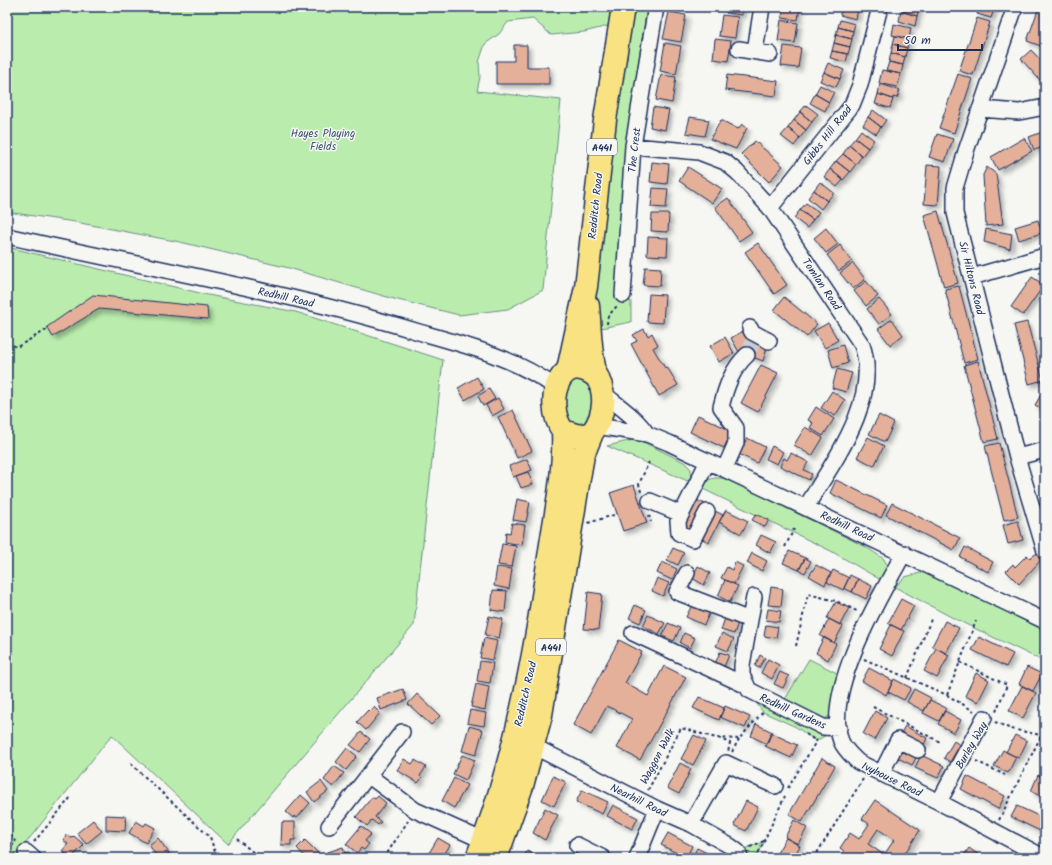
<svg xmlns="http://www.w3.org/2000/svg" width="1052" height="865" font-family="Kalam,sans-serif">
<defs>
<filter id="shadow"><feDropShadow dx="3.5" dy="3.5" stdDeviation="2" flood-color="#0004"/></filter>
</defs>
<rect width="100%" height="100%" fill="#f6f6f2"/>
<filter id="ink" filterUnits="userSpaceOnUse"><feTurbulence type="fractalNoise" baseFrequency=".025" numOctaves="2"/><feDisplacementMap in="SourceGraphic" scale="8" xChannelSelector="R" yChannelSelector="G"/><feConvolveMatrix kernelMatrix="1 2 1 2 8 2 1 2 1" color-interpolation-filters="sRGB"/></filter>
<g filter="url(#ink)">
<!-- green -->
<path fill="#baedad" stroke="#6a8e86" d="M7 7H611L608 26 584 32 551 35 533 19 508 22 499 34 485 44 479 62 480 77 477 91 561 100 543 290 508 309 459 315 394 299 289 268 180 242 75 222 7 212Z
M628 7H647L627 137 617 292 621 303 631 301V322L601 328 594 305Z
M7 247 208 295 296 312 443 360 414 625 228 844 112 735 25 844 16 858H7Z
M576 380 582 381C600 395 594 407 586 426L565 422 562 392 569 383Z
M637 439 684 462 691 469 690 482 607 446Z
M715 478H725L866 547 884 559 888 567 881 580 831 551 701 488 707 480Z
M924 572 1045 630V662L953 618 895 587 905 577Z
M809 659 839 674 832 714 825 719 820 720 784 701Z
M759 702 830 733 816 741 796 727 763 712 757 704Z
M765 841 756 858H744L742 850Z"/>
<!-- building -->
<path fill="#e5b099" stroke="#1b2f5e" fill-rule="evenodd" filter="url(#shadow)" d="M727 7H743L742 15 726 13Z
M783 7H800L798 20 782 18Z
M841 7 858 9 856 19 840 15Z
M903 7H920L917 16 901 11Z
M980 7H995L991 18 977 14Z
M1039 7H1045V33L1041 46 1027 41Z
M901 11 917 16 915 26 899 21Z
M669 12 686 15 681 42 663 39Z
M722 15 738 17 735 38 719 36Z
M977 18 990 22 973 75 959 71Z
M781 20 798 23 795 43 778 41Z
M840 20 855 24 853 31 838 27Z
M894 24 911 28 909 39 892 35Z
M838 27 853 31 852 39 836 35Z
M836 35 852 39 850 47 834 43Z
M895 36 909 39 907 48 893 44Z
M715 39 731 41 728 61 713 59Z
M665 43 681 46 676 74 660 71Z
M834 43 850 47 848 54 832 51Z
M893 44 907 48 905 57 891 53Z
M514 45H527V67H549V84H496V61H514Z
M784 46 801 48 798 68 781 66Z
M1031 50 1045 65V86L1021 59Z
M832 51 848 54 846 62 830 58Z
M891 53 905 57 903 65 889 62Z
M889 62 903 65 901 74 886 71Z
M828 63 844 70 840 79 824 72Z
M882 70 901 74 897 87 879 83Z
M824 72 840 79 836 87 820 81Z
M958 74 972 79 954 133 939 128Z
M661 75 676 77 672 103 656 100Z
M727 75 778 81 776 96 725 90Z
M880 84 900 90 897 98 893 97V99L878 94Z
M820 85 834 92 829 102 815 94Z
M815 94 829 102 825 111 810 103Z
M878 94 893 99 890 108 875 104Z
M806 105 818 114 812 122 800 112Z
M653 107 669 110 665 130 650 127Z
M873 110 886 120 881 127 868 117Z
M800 112 812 122 806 130 794 120Z
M690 117 709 120 705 136 686 133Z
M868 117 881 127 876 134 863 125Z
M721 120 738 129 742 124 747 128 736 149 710 139Z
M794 120 806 130 800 138 788 128Z
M788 128 800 138 794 146 781 136Z
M861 130 874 140 868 148 855 138Z
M1045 131V147L1034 150 1029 137Z
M937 134 953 139 945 162 929 157Z
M855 138 868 148 862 156 849 145Z
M1024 138 1032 151 998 170 991 157Z
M755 141 783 166 769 182 741 154Z
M849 145 862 156 856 164 843 154Z
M843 154 856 164 850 172 836 161Z
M836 161 850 172 843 180 830 169Z
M652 162 669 164 667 184 650 182Z
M927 165 941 166 938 205 924 204Z
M688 167 722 189 712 203 679 181Z
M987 167 996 174 1003 224 986 226 983 175Z
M830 169 843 180 837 187 824 177Z
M820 182 834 193 827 201 814 190Z
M653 188 668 189 666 208 651 207Z
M814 190 827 201 821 209 808 198Z
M728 198 752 232 739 241 715 207Z
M806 203 819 212 813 220 800 210Z
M800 210 813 220 807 228 794 218Z
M938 211 958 283 944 287 924 215Z
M652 214H669L668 232 651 231Z
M1038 220 1042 233 1019 240 1015 227Z
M826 228 838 244 826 253 814 238Z
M986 229 1012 234 1010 249 984 242Z
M648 237 668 238 667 256 647 255Z
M758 243 787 285 774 294 745 252Z
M840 245 852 261 839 271 827 255Z
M853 263 865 279 853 289 840 273Z
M645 267 661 268 660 286 643 285Z
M1032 277 1044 285 1023 315 1011 307Z
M866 281 878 296 866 306 854 291Z
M959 286 978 359 964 363 945 289Z
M649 294 665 295 663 323 647 322Z
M93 295 207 307 208 319 99 309 53 337 47 327Z
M784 297 817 324 807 337 774 310Z
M879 299 892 314 879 324 867 309Z
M892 319 903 335 890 345 878 329Z
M1027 322 1043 380 1029 384 1014 325Z
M828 323 838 340 825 348 814 331Z
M644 329 648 336 652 333 658 345 653 348 665 368 667 367 678 385 659 396 631 344 637 341 633 335Z
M743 331 749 340 767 348 763 361 739 352 731 338Z
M725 337 734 353 719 362 710 346Z
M843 345 848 363 833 368 828 350Z
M978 361 998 439 984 442 964 365Z
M761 365 778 373 758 412 741 403Z
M837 369 852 373 846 392 832 388Z
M477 377 484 389 465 400 458 388Z
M489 389 495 399 483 406 478 396Z
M832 391 845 400 835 416 821 408Z
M1042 393 1045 395V411L1035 405Z
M498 398 504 409 492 416 486 405Z
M816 407 834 419 823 436 810 428 813 423 808 420Z
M513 410 532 451 517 458 498 417Z
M698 415 732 431 724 448 690 432Z
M879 415 894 423 885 442 869 434Z
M805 427 823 438 812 456 794 445Z
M868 437 884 446 874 466 857 457Z
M747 438 765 447 757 463 739 454Z
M999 443 1018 517 1004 520 985 446Z
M772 446 783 452 777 464 766 459Z
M791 453 808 462 804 470 812 474 809 480 780 466 784 458 787 460Z
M527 459 532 470 513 477 509 466Z
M528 472 533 484 521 488 516 476Z
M836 480 887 505 881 518 830 493Z
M634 485 647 523 623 531 610 493Z
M517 499 530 502 526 522 513 520Z
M697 500 705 504 691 531 683 527Z
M892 503 960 538 954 550 886 515Z
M726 510 748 521 741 534 719 522Z
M715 511 723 515 709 542 702 539Z
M756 514 769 520 765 527 752 520Z
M1018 521 1023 540 1008 544 1003 525Z
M512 523 525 525 522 545 505 542 506 532 510 533Z
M761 535 776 542 770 553 756 545Z
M502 544 516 546 512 567 498 565Z
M965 547 993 562 988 572 960 557Z
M673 548 684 553 678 565 667 560Z
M789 551 805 558 799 570 783 563Z
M752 553 767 561 762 571 747 563Z
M1037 553 1040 561 1019 584 1006 571 1013 564 1015 567 1027 555 1030 558Z
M805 558 811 561 805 573 799 570Z
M662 562 677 569 672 580 657 573Z
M735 562 743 566 734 584 721 578 727 567 732 570Z
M816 565 831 573 825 585 809 576Z
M698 566 710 573 704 585 692 578Z
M497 567 512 569 509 589 494 586Z
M833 570 849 578 843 590 827 582Z
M850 575 858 579 852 592 844 588Z
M657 578 669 583 663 596 652 591Z
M858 579 872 586 866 599 852 592Z
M725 580 738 586 730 602 718 596Z
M771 587 783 589 781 606 768 605Z
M493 590 507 591 505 612 491 610Z
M588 592 602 594 598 630 584 629Z
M901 599 914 606 901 630 888 623Z
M836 602 849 608 840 625 827 618Z
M635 605 646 610 640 623 629 618Z
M692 605 710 612 704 625 686 617Z
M768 609 781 611 779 622 766 620Z
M648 615 665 623 659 634 643 626Z
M489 616 503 619 499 638 485 635Z
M725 618 738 623 734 634 721 630Z
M829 619 843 626 834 643 820 636Z
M945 621 959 628 946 653 932 646Z
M668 623 680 628 674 641 662 636Z
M766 625 778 627 776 638 764 636Z
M891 625 904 631 892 656 879 649Z
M684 633 695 638 690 648 680 643Z
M722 633 734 639 728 651 716 646Z
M824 637 836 644 828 660 816 653Z
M979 637 1013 654 1006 667 972 650Z
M484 638 497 641 493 660 480 658Z
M619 640 642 652 625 683 648 696 664 666 686 677 640 760 617 748 632 719 607 706 591 735 573 725Z
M936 648 949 655 937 678 924 671Z
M720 652 729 655 724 667 715 664Z
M760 655 765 658 759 668 755 666Z
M768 659 779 665 772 679 761 673Z
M480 661 493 663 490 683 477 681Z
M1027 667 1042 674 1033 691 1019 684Z
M869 668 893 681 886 695 862 681Z
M780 672 789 676 783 688 774 684Z
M976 673 989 680 978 702 965 696Z
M894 679 911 688 904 700 888 692Z
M476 684 489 687 485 710 471 707Z
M1022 686 1036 693 1023 718 1009 711Z
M403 689 407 700 381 710 377 698Z
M914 689 931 698 924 711 907 702Z
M417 694 440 716 431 725 408 704Z
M699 697 724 708 719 720 693 708Z
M930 700 946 708 939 721 923 713Z
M725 706 750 717 745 728 720 717Z
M374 707 380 713 366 730 357 722 368 710 370 712Z
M470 710 486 713 484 726 467 723Z
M875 711 887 718 875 740 863 734Z
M945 711 961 720 954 733 938 724Z
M756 724 772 732 767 744 751 736Z
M469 726 483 730 476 755 462 751Z
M905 726 927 738 924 745 901 733Z
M361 732 370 739 360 752 350 745Z
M771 733 797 745 791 758 765 746Z
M694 735 706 741 693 765 681 759Z
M1015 735 1027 741 1019 758 1006 752Z
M954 741 960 745 950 762 944 758Z
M347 748 357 756 346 770 336 762Z
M898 749 916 758 912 765 894 756Z
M1003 750 1016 757 1008 773 994 766Z
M462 755 475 760 466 780 453 774Z
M921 755 944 766 938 778 915 768Z
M822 758 835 766 802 822 789 814Z
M404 759 412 764 415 760 426 767 420 776 422 778 418 783 397 770Z
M680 763 691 769 679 794 667 788Z
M334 766 344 773 333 787 324 780Z
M1045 767V779L1040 776Z
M1038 775 1045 779 1043 798 1031 791Z
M553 776 566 782 554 806 542 800Z
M967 776 1005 796 998 809 961 789Z
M454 778 467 785 454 808 442 801Z
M321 781 328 791 314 802 307 792Z
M582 790 608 802 602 814 576 802Z
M301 795 310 803 297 818 294 816 293 818 286 812Z
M378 796 386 803 375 817 381 822 378 825 372 820 367 826 356 817 372 797 375 799Z
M875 800 920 830 902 858H840L844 851 840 848 850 833 859 839 869 824 862 819ZM878 829 894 840 884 855 868 844Z
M746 801 758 807 746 831 734 825Z
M613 805 638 818 632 829 607 816Z
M1017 806 1045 819 1040 831 1011 817Z
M545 808 558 815 545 840 533 833Z
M106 815 126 816 125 831 106 830Z
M93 820 102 831 86 844 77 833Z
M794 820 807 828 798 844 785 837Z
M136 821 144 826 146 823 155 828 146 843 129 833Z
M282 822H295V840H291V845H281Z
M361 826 371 834 365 841 369 844 364 850 361 848 357 853 346 844Z
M668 833 692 846 686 858 661 845Z
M66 835 72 838 74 836 84 845 71 858 62 851 68 844 63 840Z
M158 838 169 853 163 858H158L149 845Z
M438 838 450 845 442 858H437L429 853Z
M786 838 800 846 793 858H774Z
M305 840 319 854 316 856 318 858H306L297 848Z
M343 847 345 853 349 852 351 857 326 858 325 853Z
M697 848 717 858H692Z
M969 848 983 858H962Z
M527 851 540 858H523Z"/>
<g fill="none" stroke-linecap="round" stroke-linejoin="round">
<!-- minor-tunnel -->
<path stroke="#caced4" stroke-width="15" stroke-dasharray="15 8" stroke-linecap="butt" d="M747 355 753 342"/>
<defs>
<path id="minor" d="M1015 7 966 151 955 188V213L1017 457 1045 551
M739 49 770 54
M755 51 762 7
M980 109 1019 112 1045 107
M633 146 699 152 725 162 737 172 770 208 862 345C881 399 833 462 806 507
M770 208 852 105 860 85 880 7
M7 236C144 267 284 291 419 332 465 345 516 358 555 387
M972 277 1045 256
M623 295 633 146 656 7
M750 328 752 332 769 341
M603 393C618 406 636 417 647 434
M597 426 647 434 669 443 1045 621
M1017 457 1045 450
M725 468 736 443V428L721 407C726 387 732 369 747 355
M650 501 681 514
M707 512 693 539 679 533 678 521 708 461
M904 553C880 596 823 692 841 741 844 749 852 756 858 762L939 802 1045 858
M687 573 677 592 750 620 754 597
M750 620 742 665V675L749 690 823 727 839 728
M633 633 747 686
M533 746 657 809 691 824 730 846 738 852 740 858
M881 774 898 740 918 750
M369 776 415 810 484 841
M939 802 984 718
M691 824 726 763 775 786
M329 826 402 732
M577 845 603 858
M26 852 33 858
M637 858 657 809"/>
<path id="highway" d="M588 306C590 327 590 351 595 371 596 376 599 381 601 386 606 403 602 419 592 433L579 436 563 431C542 402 561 346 598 378
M568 370 586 287 605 120 623 7
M477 858C515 761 534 660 549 557 555 516 565 472 563 431
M496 858 522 786 541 715 579 478 583 455 592 433"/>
</defs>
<!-- minor casing -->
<use href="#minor" stroke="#1b2f5e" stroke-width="18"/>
<!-- highway casing -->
<use href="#highway" stroke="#1b2f5e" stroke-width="25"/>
<!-- path -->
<path stroke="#1b2f5e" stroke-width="2" stroke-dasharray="3 3" stroke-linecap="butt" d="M607 324 608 316 617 306
M7 343 17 347 48 329
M641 492 639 484 649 462
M649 515 651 522
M588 523 617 514
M785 547 794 529
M796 646 808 594 836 601 859 612
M864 659 947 695 974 711
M960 662 1007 685 995 714
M907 678 932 617
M947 695 976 621
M873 707 940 742
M995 722 1011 729 1041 735
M806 734 816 741
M718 738 730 743 728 752
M732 752 739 739
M976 761 1005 775
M131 764 210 837 217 858
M788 788 817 740
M648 790 681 728 716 738 739 739 763 712
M999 820 1045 728
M7 830 17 844
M237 839 260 858
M34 842 71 797
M750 847 764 841
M7 850 15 843
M384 858 408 821
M756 858 785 796
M814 858 863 779"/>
<!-- minor -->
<use href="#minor" stroke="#f6f6f2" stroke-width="15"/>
<!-- highway -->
<use href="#highway" stroke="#f8e281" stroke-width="22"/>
</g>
</g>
<g text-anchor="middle" stroke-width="3" stroke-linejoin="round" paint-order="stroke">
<!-- shield labels -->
<g fill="#f6f6f2" stroke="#5d6b8a" stroke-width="1">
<rect x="587" y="139" width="30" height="16" rx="3"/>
<rect x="536" y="639" width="30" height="16" rx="3"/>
</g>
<g font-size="10" font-weight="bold" fill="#1b2f5e">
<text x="602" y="151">A441</text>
<text x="551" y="651">A441</text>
</g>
<!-- park labels -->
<g font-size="11" fill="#3b556e" stroke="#f6f6f2">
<text x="323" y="137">Hayes Playing<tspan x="323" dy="13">Fields</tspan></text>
</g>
<!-- street labels -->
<g font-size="11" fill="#1b2f5e" stroke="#f6f6f2">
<text transform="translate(827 135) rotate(-52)" y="4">Gibbs Hill Road</text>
<text transform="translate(634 150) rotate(-84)" y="4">The Crest</text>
<text transform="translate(595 206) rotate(-84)" y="4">Redditch Road</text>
<text transform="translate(972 278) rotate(76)" y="4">Sir Hiltons Road</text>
<text transform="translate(822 284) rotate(56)" y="4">Tomlan Road</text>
<text transform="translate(286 297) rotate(13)" y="4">Redhill Road</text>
<text transform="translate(847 526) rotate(25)" y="4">Redhill Road</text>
<text transform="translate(525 694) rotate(-77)" y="4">Redditch Road</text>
<text transform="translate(793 711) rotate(24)" y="4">Redhill Gardens</text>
<text transform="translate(971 745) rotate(-60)" y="4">Burley Way</text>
<text transform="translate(657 756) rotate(-62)" y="4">Waggon Walk</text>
<text transform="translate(892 779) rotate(26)" y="4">Ivyhouse Road</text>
<text transform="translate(639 800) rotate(26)" y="4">Nearhill Road</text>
</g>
</g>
<!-- margin -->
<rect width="1052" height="865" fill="none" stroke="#f6f6f2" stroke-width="24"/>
<rect x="12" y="12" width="1028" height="841" fill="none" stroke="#1b2f5e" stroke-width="1.5" filter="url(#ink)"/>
<!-- scale -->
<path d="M898 44v6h84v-6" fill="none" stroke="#1b2f5e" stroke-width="2"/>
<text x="904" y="44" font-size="12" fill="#1b2f5e" stroke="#f6f6f2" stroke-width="3" paint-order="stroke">50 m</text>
</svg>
